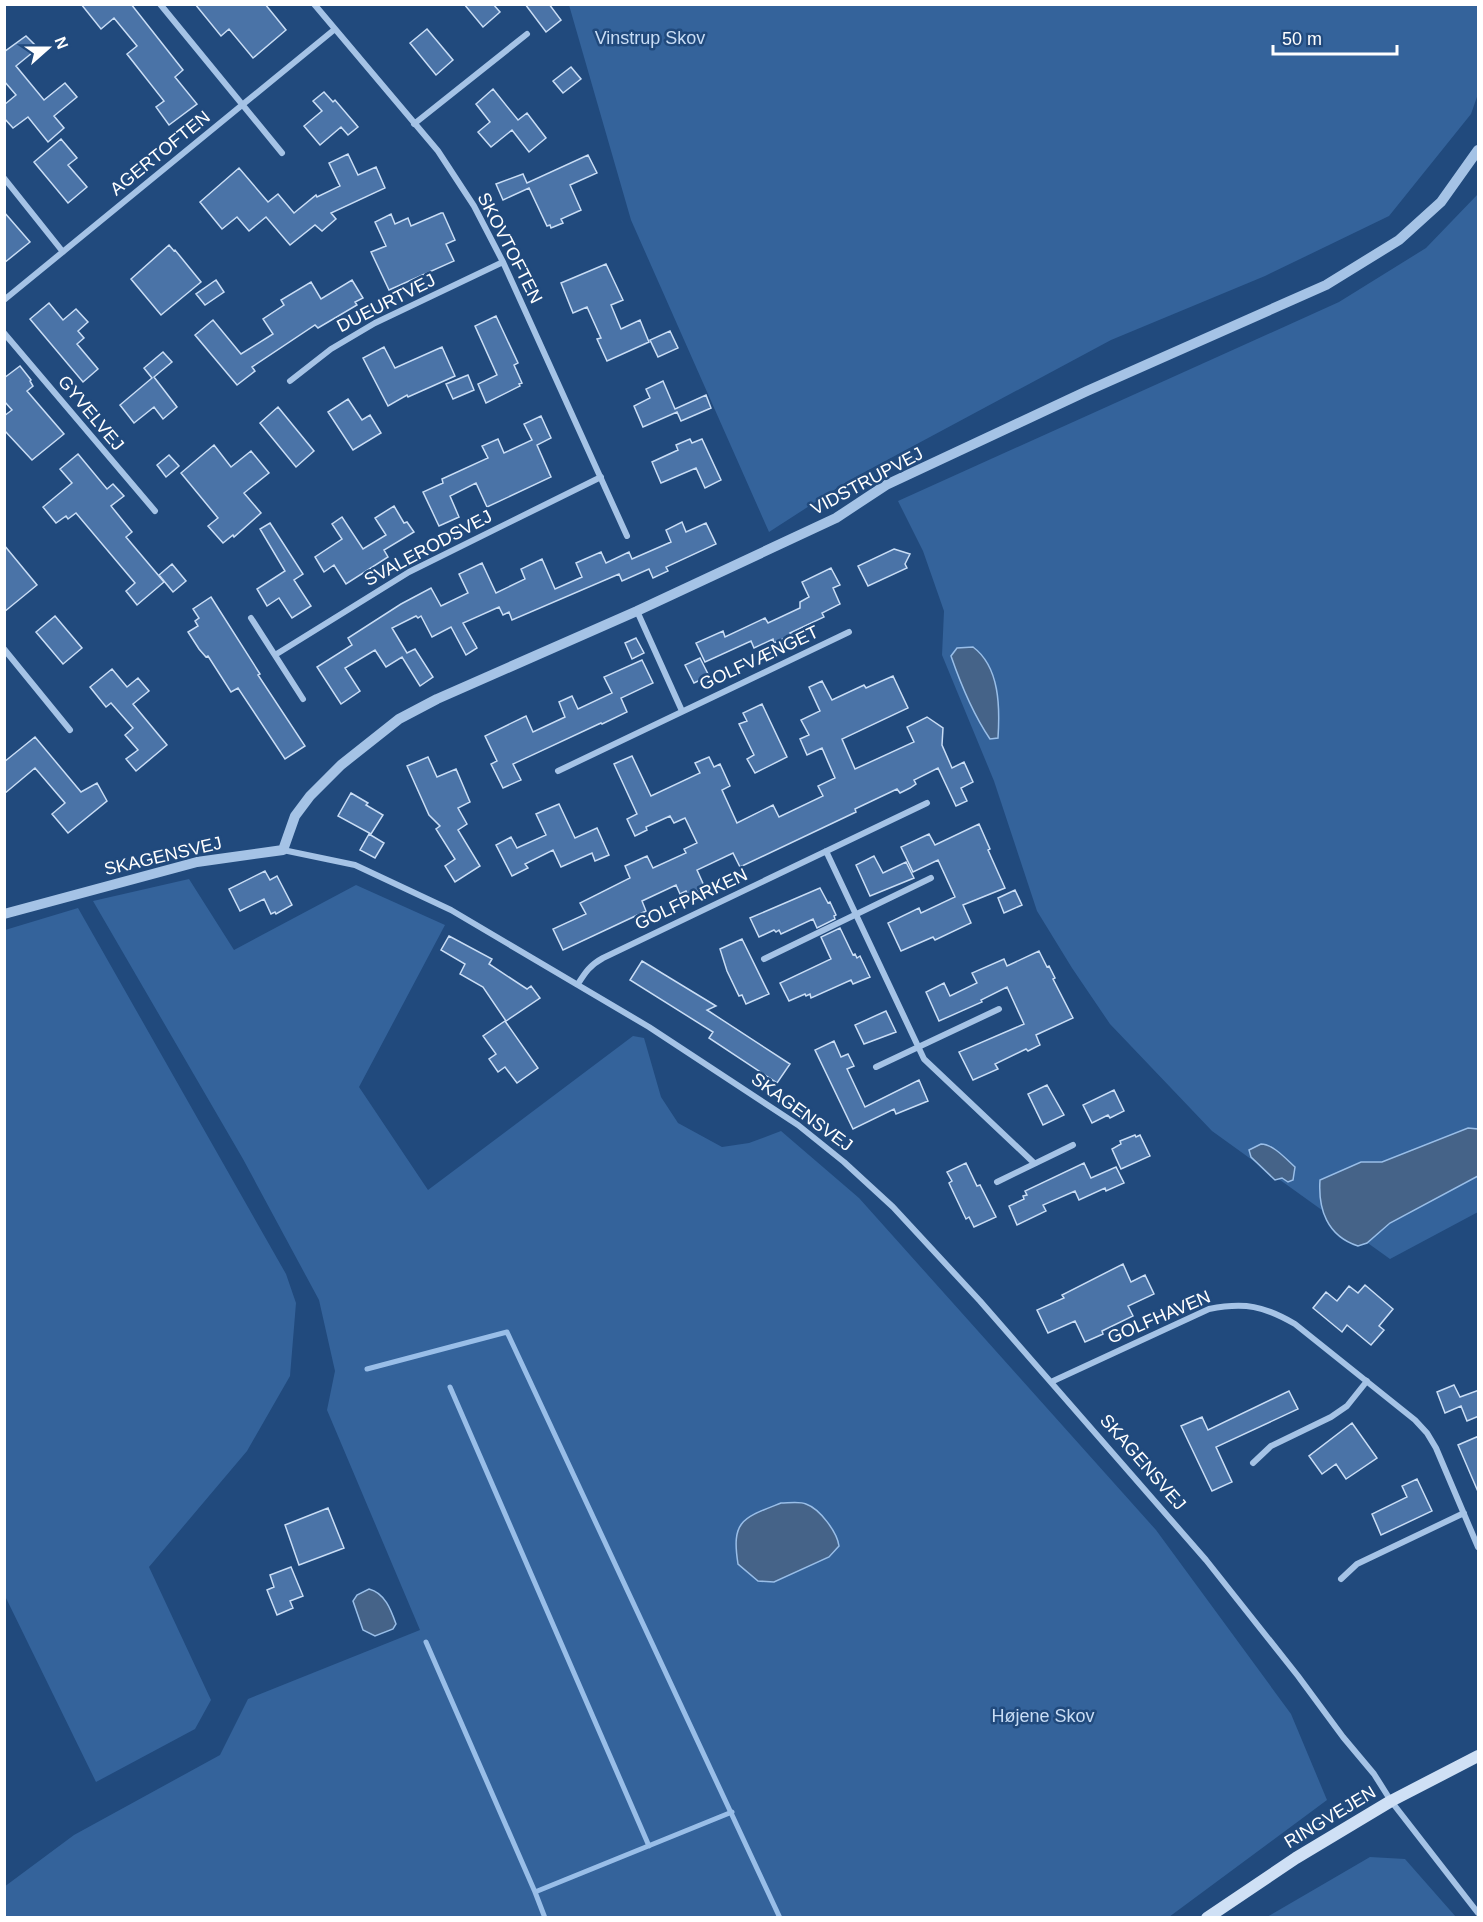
<svg xmlns="http://www.w3.org/2000/svg" width="1483" height="1922" font-family="Arial,sans-serif">
<rect width="100%" height="100%" fill="#214a7d"/>
<!-- green -->
<path fill="#34639b" d="M569 5H1478V94L1471 114 1389 216 1265 276 1111 340 848 481 769 532 631 220Z
M1478 194V1212L1390 1259 1212 1131 1110 1024 1072 968 1037 911 994 781 942 655 944 611 923 551 898 501 1339 302 1426 248Z
M189 879 234 950 356 885 445 925 359 1087 428 1190 633 1036 644 1038 661 1097 678 1123 722 1147 749 1143 781 1131 859 1198 1156 1530 1291 1714 1327 1800 1169 1917 5 1918 4 1887 74 1835 220 1755 248 1699 420 1630 327 1410 335 1371 319 1300 243 1159 93 901Z
M78 908 286 1274 296 1303 290 1376 247 1451 149 1567 211 1700 195 1729 96 1782 5 1596V930Z
M1370 1857 1405 1859 1456 1917H1267Z"/>
<!-- water -->
<path fill="#456388" stroke="#99bee8" stroke-width="1.5" d="M973 647C1000 667 1000 708 998 738L990 739C973 714 961 685 951 656L957 648Z
M1468 1128 1478 1129V1176L1390 1223 1367 1243 1358 1246C1327 1236 1318 1209 1320 1180L1361 1162H1382Z
M1261 1144C1273 1144 1286 1159 1295 1167L1293 1180 1288 1182 1282 1178 1275 1180 1251 1157 1249 1150Z
M781 1503C788 1503 800 1501 806 1504 820 1509 837 1532 839 1546L829 1557 774 1582 758 1581 738 1564C731 1520 743 1518 781 1503Z
M369 1589C385 1593 391 1610 396 1624L393 1629 375 1636 363 1630 353 1601 357 1595Z"/>
<g fill="none" stroke-linecap="round" stroke-linejoin="round">
<!-- stream -->
<path stroke="#99bee8" stroke-width="5" d="M367 1369 507 1332 780 1918
M450 1387 649 1846
M426 1642 535 1892
M545 1918 535 1892 732 1812"/>
</g>
<!-- building -->
<path fill="#4a73a7" stroke="#c9ddf5" stroke-width="1.5" d="M81 4H131L183 70 175 77 197 104 169 125 156 107 164 101 127 54 137 46 114 18 101 29Z
M195 4H265L286 30 253 58 229 29 221 36Z
M464 4H493L500 12 483 27Z
M525 4H549L561 20 546 32Z
M427 29 453 60 436 75 410 43Z
M26 36 38 48 16 66 44 100 65 83 77 97 54 116 64 128 48 142 28 117 13 128 4 118V105L16 95 4 81V52Z
M571 67 581 79 563 93 553 81Z
M493 89 518 120 527 113 546 138 529 152 512 130 491 147 478 132 490 122 476 104Z
M324 92 333 102 335 100 358 127 348 135 341 127 320 145 304 126 322 111 313 101Z
M61 139 77 158 68 165 87 187 68 203 34 162Z
M348 154 358 175 376 167 385 188 331 213 336 219 322 231 315 225 290 245 266 217 249 231 237 217 222 229 200 202 239 168 268 202 278 194 294 213 316 195 317 197 340 186 329 163Z
M588 155 597 173 570 185 581 210 561 219 563 223 551 228 550 225 547 226 529 188 503 200 496 184 523 174 527 183Z
M4 212 30 242 4 263Z
M441 213H443L455 240 446 244 454 261 389 290 371 252 386 246 375 222 391 214 395 224 408 218 411 226Z
M169 245 174 251 175 250 201 282 161 315 131 279Z
M606 264 623 300 611 305 621 329 640 320 649 342 607 361 597 339 601 338 587 307 573 313 561 283Z
M216 280 224 292 205 305 196 294Z
M352 280 363 298 355 302 357 305 318 328 315 325 252 367 255 371 237 385 195 335 213 320 241 354 273 334 263 319 284 305 281 300 311 282 321 299Z
M49 303 63 320 76 309 88 322 78 331 84 338 77 344 98 369 83 382 30 319Z
M496 316 518 363 514 365 522 383 519 384 520 386 486 403 478 384 497 375 475 326Z
M670 331 678 348 658 357 650 340Z
M384 347 395 368 442 347 455 376 408 397 407 395 388 406 363 358Z
M163 352 172 362 154 377 177 407 163 419 154 407 134 423 120 405 152 378 144 368Z
M20 366 31 380 30 381 33 386 27 391 64 434 32 460 4 430V416L12 410 4 401V378Z
M468 375 474 390 453 399 446 384Z
M663 381 675 409 706 395 711 408 681 421 677 412 643 427 634 406 650 398 646 389Z
M348 399 362 420 370 415 381 433 353 450 328 412Z
M278 407 314 451 296 467 260 423Z
M541 416 551 438 537 445 551 477 487 507 476 483 450 496 459 517 439 526 423 492 443 483 442 479 488 458 482 446 498 439 504 453 532 440 524 424Z
M690 439 692 443 702 439 721 480 705 488 696 468 661 483 652 462 678 450 676 445Z
M214 445 231 467 251 451 269 473 244 493 261 513 234 537 233 535 223 543 208 526 218 518 181 473Z
M78 454 107 489 113 484 124 496 111 506 132 532 126 537 164 582 137 605 126 591 135 583 76 513 68 519 66 516 56 523 43 507 72 483 60 469Z
M169 455 179 466 166 477 157 465Z
M394 506 404 523 407 522 414 532 384 550 388 557 346 584 334 565 324 572 315 557 342 539 332 524 342 517 363 549 386 535 375 518Z
M682 522 686 532 706 523 716 544 666 567 668 571 653 578 649 569 622 581 619 574 512 620 509 612 503 615 499 607 463 623 477 648 466 655 451 627 432 637 421 616 418 618 416 616 392 628 407 653 415 649 433 677 420 686 402 657 386 667 375 650 345 668 360 691 341 704 317 667 352 645 348 638 401 604 431 588 441 606 468 593 459 574 482 563 496 593 525 579 521 569 542 559 555 589 582 577 576 563 601 552 606 563 629 552 632 559 671 542 666 530Z
M270 523 303 574 294 580 311 606 292 618 279 598 267 606 257 589 285 571 260 529Z
M4 545 37 585 4 612Z
M894 549 910 554 905 564 907 568 868 586 858 566Z
M172 564 186 581 173 592 159 575Z
M831 568 840 585 833 588 840 604 822 613 824 617 790 633 792 635 774 643 773 639 754 648 751 641 705 662 696 643 723 631 725 637 765 618 768 623 800 608V602L809 597 802 582Z
M211 597 260 674 258 675 305 746 285 759 238 688 231 692 208 656 206 657 199 649 188 632 198 626 195 621 199 618 193 609Z
M55 616 82 648 63 664 36 632Z
M636 638 644 653 632 659 625 643Z
M700 658 709 676 694 683 685 665Z
M642 660 653 683 621 698 627 712 602 724 601 723 513 764 521 780 503 788 491 764 497 761 485 736 526 716 533 732 565 717 559 702 572 696 578 709 612 693 604 677Z
M112 669 127 687 138 678 149 691 133 704 167 745 136 771 126 759 138 750 125 735 133 728 111 703 106 707 90 687Z
M893 676 908 708 842 739 855 769 914 742 907 727 927 717 943 728 942 745 952 768 964 762 973 782 961 788 967 801 956 806 938 768 914 780 916 784 910 788 900 793 897 789 855 809 856 812 740 867 733 853 697 870 705 888 688 896 686 891 680 894 676 885 642 901 646 911 563 950 553 929 586 914 580 903 630 878 625 866 647 856 653 868 686 853 684 849 697 843 685 818 674 823 670 816 646 827 647 830 635 836 627 819 637 814 614 764 632 756 651 796 700 773 695 763 709 757 714 767 720 764 730 786 722 790 737 823 773 805 779 817 823 796 818 786 835 778 822 748 807 755 800 739 809 735 801 720 820 711 809 687 822 681 832 700 864 685 866 688Z
M762 704 787 757 755 773 747 759 754 755 739 724 747 721 743 713Z
M35 737 81 792 97 783 107 801 68 833 52 814 65 803 35 768 4 794V762Z
M428 757 437 777 456 769 470 802 458 808 467 824 458 830 480 866 455 882 445 866 455 859 436 829 440 826 429 815 407 766Z
M351 793 368 803 366 805 383 815 371 834 338 816Z
M559 804 575 838 597 828 609 855 595 861 592 853 561 867 553 850 525 864 528 868 512 876 496 845 511 837 517 848 546 835 536 814Z
M979 824 990 849 988 850 1005 888 963 905 971 923 935 940 933 937 901 951 888 923 919 908 921 913 955 897 938 860 913 872 901 847 929 834 935 845Z
M369 834 384 843 375 858 360 850Z
M874 856 883 873 906 862 914 878 870 896 856 865Z
M265 871 270 880 277 876 292 905 276 914 275 912 271 914 264 899 240 911 229 889Z
M820 888 828 903 830 902 836 915 834 916 835 919 817 928 813 919 781 934 779 930 776 932 774 930 759 937 750 918Z
M1015 890 1022 905 1004 913 998 898Z
M840 928 853 955 855 954 857 958 860 956 870 977 853 984 851 980 811 998 810 994 806 996 805 994 789 1001 780 983 831 959 821 937Z
M449 936 492 959 489 964 527 989 531 986 540 998 506 1021 483 987 460 974 465 964 441 950Z
M742 939 769 994 746 1004 742 995 739 996 727 971 720 949Z
M1039 951 1047 967 1049 966 1055 978 1053 979 1073 1018 1036 1035 1040 1045 1028 1051 1026 1049 995 1064 998 1069 973 1080 959 1052 1024 1024 1007 987 981 1000 982 1002 939 1021 926 992 944 983 950 996 977 983 972 973 1004 959 1007 966Z
M642 961 716 1006 707 1010 790 1064 777 1083 709 1038 713 1032 630 980Z
M886 1011 896 1032 864 1044 855 1025Z
M505 1021 538 1068 517 1083 505 1067 498 1072 489 1059 496 1054 483 1036Z
M834 1041 841 1057 848 1054 854 1066 847 1069 865 1107 919 1080 928 1101 896 1114 894 1109 853 1129 815 1050Z
M1047 1085 1064 1115 1043 1125 1028 1094Z
M1114 1090 1124 1111 1110 1118 1108 1115 1092 1123 1083 1105Z
M1135 1135 1136 1137 1140 1135 1150 1156 1121 1169 1112 1149 1121 1144 1120 1141Z
M966 1163 977 1186 980 1185 996 1217 974 1227 969 1217 966 1219 949 1183 952 1181 947 1172Z
M1084 1163 1091 1178 1116 1167 1124 1183 1106 1191 1105 1188 1079 1200 1075 1191 1043 1205 1046 1211 1017 1225 1009 1206 1024 1199 1023 1196 1027 1195 1025 1191Z
M1123 1264 1131 1282 1145 1275 1154 1294 1128 1306 1133 1316 1102 1331 1103 1334 1085 1342 1075 1321 1048 1333 1037 1310 1064 1298 1062 1295Z
M1365 1285 1393 1309 1379 1326 1384 1330 1371 1345 1347 1325 1342 1332 1313 1308 1326 1292 1337 1301 1349 1286 1358 1293Z
M1454 1385 1460 1397 1479 1390V1416L1467 1421 1461 1406 1445 1413 1437 1392Z
M1289 1391 1298 1409 1216 1447 1232 1482 1212 1491 1181 1426 1202 1417 1208 1430Z
M1352 1423 1377 1458 1346 1479 1336 1464 1322 1474 1309 1456Z
M1479 1436V1494L1458 1445Z
M1417 1479 1432 1511 1381 1535 1372 1514 1407 1497 1402 1486Z
M328 1508 344 1548 299 1565 285 1525Z
M291 1567 303 1596 290 1601 293 1608 277 1615 267 1590 274 1587 270 1575Z"/>
<g fill="none" stroke-linecap="round" stroke-linejoin="round">
<!-- minor -->
<path stroke="#a5c3e6" stroke-width="6" d="M160 4 282 153
M314 4 438 151 474 206 503 262 627 536
M414 124 527 34
M4 178 63 252
M4 300 335 29
M4 333 155 511
M290 381 331 349 375 323 503 262
M637 611 682 711
M251 618 303 699
M4 649 70 730
M275 655 409 572 601 477
M558 771 849 632
M283 850 355 865 451 910 649 1027 798 1125 844 1162 893 1207 980 1301 1206 1560 1298 1676 1343 1737 1374 1774 1391 1801 1478 1913
M826 851 924 1059 1034 1163
M764 959 931 878
M578 984C585 973 590 965 603 958L927 803
M876 1067 999 1009
M997 1182 1073 1145
M1051 1382 1209 1309C1245 1302 1264 1306 1295 1324L1415 1420 1427 1433 1436 1448 1478 1547
M1253 1463 1271 1446 1331 1417 1347 1406 1367 1381
M1341 1579 1357 1564 1464 1513"/>
<!-- tertiary -->
<path stroke="#a5c3e6" stroke-width="10" d="M4 914 197 862 283 850 295 816 310 796 341 765 399 719 437 699 637 611 836 518 886 485 1087 391 1326 285 1399 240 1441 202 1478 150"/>
<!-- secondary -->
<path stroke="#cfe0f5" stroke-width="12" d="M1207 1918 1296 1858 1391 1801 1478 1756"/>
</g>
<g text-anchor="middle" stroke-width="5" stroke-linejoin="round" paint-order="stroke">
<!-- park labels -->
<g font-size="18" fill="#c9ddf5" stroke="#214a7d">
<text x="650" y="44">Vinstrup Skov</text>
<text x="1043" y="1722">Højene Skov</text>
</g>
<!-- street labels -->
<g font-size="18" fill="#fff" stroke="#214a7d">
<text transform="translate(160 153) rotate(-39)" y="6">AGERTOFTEN</text>
<text transform="translate(510 248) rotate(63)" y="6">SKOVTOFTEN</text>
<text transform="translate(386 303) rotate(-27)" y="6">DUEURTVEJ</text>
<text transform="translate(91 413) rotate(50)" y="6">GYVELVEJ</text>
<text transform="translate(867 481) rotate(-28)" y="6">VIDSTRUPVEJ</text>
<text transform="translate(428 548) rotate(-28)" y="6">SVALERODSVEJ</text>
<text transform="translate(759 658) rotate(-25)" y="6">GOLFVÆNGET</text>
<text transform="translate(163 856) rotate(-13)" y="6">SKAGENSVEJ</text>
<text transform="translate(691 899) rotate(-25)" y="6">GOLFPARKEN</text>
<text transform="translate(802 1112) rotate(36)" y="6">SKAGENSVEJ</text>
<text transform="translate(1159 1317) rotate(-23)" y="6">GOLFHAVEN</text>
<text transform="translate(1143 1462) rotate(49)" y="6">SKAGENSVEJ</text>
<text transform="translate(1330 1817) rotate(-31)" y="6">RINGVEJEN</text>
</g>
</g>
<!-- border -->
<rect width="1483" height="1922" fill="none" stroke="#ffffff" stroke-width="12"/>
<!-- north arrow -->
<g transform="translate(48 48) rotate(69)" stroke="#214a7d" stroke-width="4.5" paint-order="stroke">
<path d="M0-4.5L10 22L0 15L-10 22Z" fill="#ffffff"/>
<text y="-9" font-size="16" font-weight="bold" text-anchor="middle" fill="#ffffff">N</text>
</g>
<!-- scale -->
<path d="M1273 45v9h124v-9" fill="none" stroke="#ffffff" stroke-width="3"/>
<text x="1282" y="45" font-size="18" fill="#ffffff" stroke="#214a7d" stroke-width="4.5" paint-order="stroke">50 m</text>
</svg>
